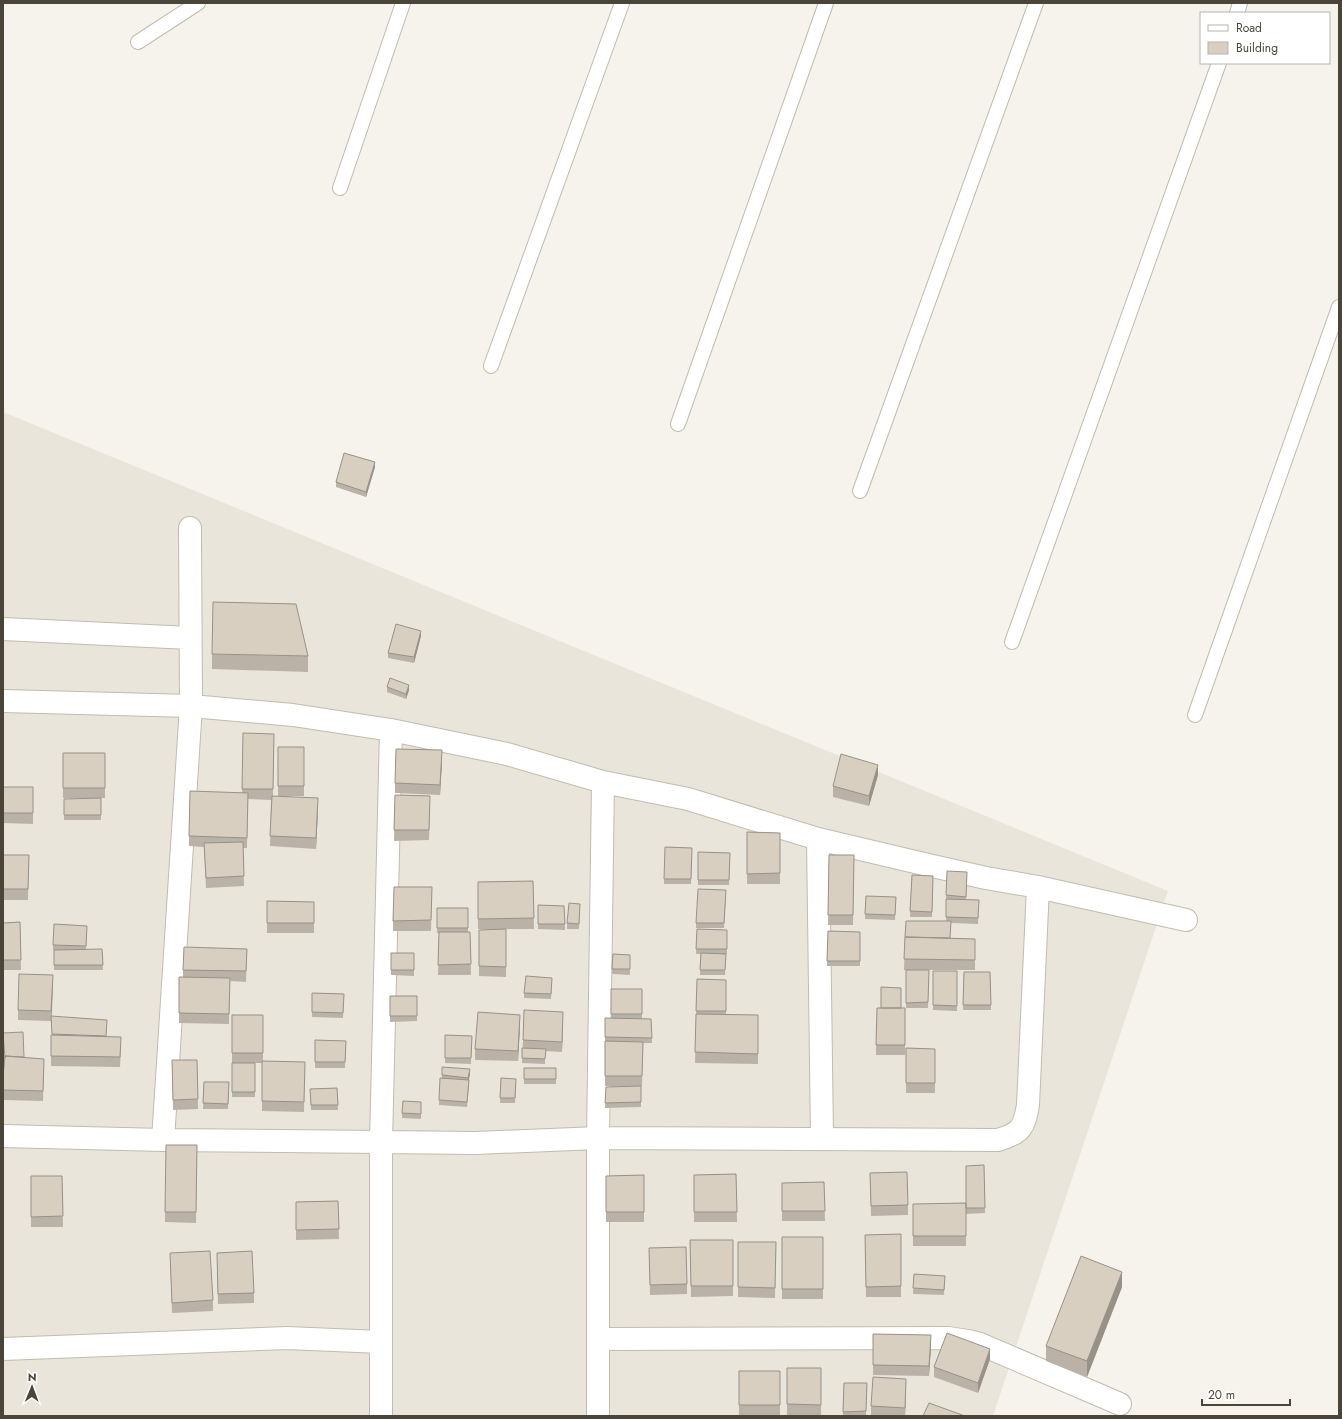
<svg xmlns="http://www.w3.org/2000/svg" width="1342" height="1419" font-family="Jost,sans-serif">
<rect width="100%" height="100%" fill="#f6f3ec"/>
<!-- residential -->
<path fill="#eae5da" d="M3 412 1168 891 993 1416H3Z"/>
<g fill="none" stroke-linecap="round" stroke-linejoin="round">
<defs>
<path id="lane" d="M1237 13 1240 3
M138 42 198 3
M340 188 403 3
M491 366 622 3
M678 424 826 3
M860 491 1036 3
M1012 642 1219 63
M1195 715 1339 307"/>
<path id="street" d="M3 629 190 638
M3 701 191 706 293 715 391 730 507 754 603 782 688 799 818 839 928 865 986 878 1038 887 1186 920
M818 839 822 1138
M3 1136 163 1140 381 1142 476 1143 598 1138 998 1140C1021 1133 1024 1128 1028 1105L1038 887
M163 1140 191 706 190 528
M598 1339 948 1338 968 1341 980 1344 1120 1404
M381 1342V1416
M3 1349 287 1338 381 1342V1142L391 730
M598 1416V1138L603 782"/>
</defs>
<!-- lane casing -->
<use href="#lane" stroke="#c2bbae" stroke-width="16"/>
<!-- street casing -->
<use href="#street" stroke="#c2bbae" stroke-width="24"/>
<!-- lane -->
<use href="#lane" stroke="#fff" stroke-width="14"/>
<!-- street -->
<use href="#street" stroke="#fff" stroke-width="22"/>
</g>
<!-- wall -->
<path fill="#bab2a6" d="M375 467 366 497 336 487V482Z
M421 636 414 663 388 658V653Z
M212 654 308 656V672L212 669Z
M387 687 409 690 406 699 387 692Z
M243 733 274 744 273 796 318 809 316 849 270 846 271 800 248 799 247 848H243L244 886 206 888 204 847 189 846V836L242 793Z
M278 747H304V796H278Z
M63 753H105V798H63Z
M442 761 440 795 395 793V783Z
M878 775 869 806 833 797V786Z
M3 787H33V824L3 823Z
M395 795 430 806 429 840 394 841Z
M101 798V820H64V799Z
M747 832 780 833V884H747Z
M665 847 692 848 691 884H664Z
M698 852 730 853 729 885H698Z
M3 855H29L28 900H3Z
M829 855H854L853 925H828Z
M912 875 933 876 932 917H910Z
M967 877 966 900H979L978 924 951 923 950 938 975 939V970H904L905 937 946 921V895Z
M533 881 534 929H478V882Z
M432 887 431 931H393V921Z
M726 895 724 928H696V923Z
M866 896 896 902 895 920 865 919Z
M267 901 314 902V933H267Z
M580 904 579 929H567V923Z
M538 905 564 906 565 930 538 929Z
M437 908H468V932H470L471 975H438L439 933H437Z
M20 922 21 970H3V923Z
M506 929V977L479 976V930Z
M697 929 727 930V954H726L725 975H700L701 954H696Z
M87 931 86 950 102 949 103 970H54V950H56H53V945Z
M828 931 860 932V966H827Z
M247 949 246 982 230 981 229 1024 179 1023V977H183V970Z
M391 953H414V976L391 975Z
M613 954 630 955V975L612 974Z
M906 970H929L928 1008H906Z
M933 971H957V1011L933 1010Z
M964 972H990L991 1010H963Z
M697 979 726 980V1015H758V1064L695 1063Z
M552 983 551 999 524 998V993Z
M53 985 52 1016 107 1025 106 1037 121 1047 120 1067 51 1066V1035H52L51 1021 18 1020V1010Z
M611 989H642V1019H651L652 1043H643L642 1086H605V1018H611Z
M312 993 344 994 343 1018 312 1017Z
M390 996H417V1021L390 1022Z
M901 1008H905V1055H876V1045Z
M232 1015H263V1061L305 1062 304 1112 262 1111V1063H232Z
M563 1022 562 1052 545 1051V1064L522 1063 523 1040Z
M520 1025 518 1061 475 1060V1049Z
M445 1035 472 1036 471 1064 445 1063Z
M315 1040 346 1041 345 1068H315Z
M906 1048 935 1049V1093H906Z
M24 1057 44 1069 43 1101 3 1100V1077Z
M172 1060H197L198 1109 173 1110Z
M232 1063H255V1097H232Z
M442 1067 470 1074 469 1080V1085L467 1107 439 1105V1100L442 1078Z
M524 1068H556V1084H524Z
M501 1078 516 1084 515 1103H500Z
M204 1082H229L228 1109H203Z
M641 1086V1107L605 1108 606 1087Z
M337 1088 338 1110H311L310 1089Z
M421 1102V1119L402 1118V1113Z
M197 1145 196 1223 165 1222V1212Z
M984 1165 985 1213 966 1214V1246H913V1204L966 1203Z
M870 1173 908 1205V1215L871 1216Z
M736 1174 737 1222H694V1175Z
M644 1175V1222H606V1176Z
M31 1176H62L63 1227H31Z
M824 1182 825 1221H782V1183Z
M338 1201 339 1239 296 1240V1202Z
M901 1234V1297H866L865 1235Z
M782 1237H823V1299H782Z
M690 1240H733V1296L691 1297Z
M738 1242H776L775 1298 738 1297Z
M649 1248 687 1284V1294L650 1295Z
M170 1253 213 1300V1311L172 1313Z
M217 1263 254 1293V1303L218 1304Z
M914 1274 945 1276 944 1295 913 1294Z
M1122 1287 1087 1377 1046 1361V1346Z
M931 1346 929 1376 873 1375V1365Z
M990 1359 978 1393 934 1377V1367Z
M787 1368H821V1415H787Z
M739 1371H780V1415H739Z
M844 1383H867L866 1416H843Z
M906 1389 905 1416H871V1406Z"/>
<!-- shaded-wall -->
<path fill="#979187" d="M375 462V467L366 497V492Z
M421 631V636L414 663V657Z
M409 685V690L406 699V694Z
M442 750V761L440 795V785Z
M878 765V775L869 806V796Z
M318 798V809L316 849V838Z
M53 975V985L51 1018V1011Z
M563 1012V1022L562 1052V1042Z
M520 1015V1025L518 1061V1051Z
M470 1069V1074L468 1083V1078Z
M1122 1272V1287L1087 1377V1361Z
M931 1335V1346L929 1376V1366Z
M990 1349V1359L978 1393V1383Z
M906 1379V1389L905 1416V1408Z"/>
<!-- building -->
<path fill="#d8cfc1" stroke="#979187" d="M344 453 375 462 366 492 336 482Z
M213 602 296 604 308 656 212 654Z
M396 624 421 631 414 657 388 653Z
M390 678 409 685 406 694 387 687Z
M243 733 274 734 273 789H242Z
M278 747H304V786H278Z
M396 749 442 750 440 785 395 783Z
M63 753H105V788H63Z
M841 754 878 765 869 796 833 786Z
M3 787H33V813H3Z
M190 791 248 793 247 838 189 836Z
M395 795 430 796 429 830H394Z
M272 796 318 798 316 838 270 836Z
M101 798V815H64V799Z
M747 832 780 833V873L747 874Z
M243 842 244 876 206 878 204 843Z
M665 847 692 848 691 879H664Z
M698 852 730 853 729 880H698Z
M3 855H29L28 889H3Z
M829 855H854L853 915H828Z
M947 871 967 872 966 897 946 895Z
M912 875 933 876 932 912 910 911Z
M533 881 534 918 478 919V882Z
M394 887H432L431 920 393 921Z
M698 889 726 890 724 923H696Z
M866 896 896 897 895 915 865 914Z
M946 899 979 900 978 918 946 917Z
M267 901 314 902V923H267Z
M569 903 580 904 579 924 567 923Z
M538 905 564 906 565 924H538Z
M437 908H468V928H437Z
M906 921H951L950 938 905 937Z
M20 922 21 960H3V923Z
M54 924 87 926 86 946 53 945Z
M506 929V967L479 966V930Z
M697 929 727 930V949H696Z
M828 931 860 932V961H827Z
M439 932H470L471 964 438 965Z
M905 937 975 939V960L904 959Z
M184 947 247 949 246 971 183 970Z
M102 949 103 965H54V950Z
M391 953H414V970H391Z
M701 953 726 954 725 970H700Z
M613 954 630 955V969H612Z
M906 970H929L928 1002 906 1003Z
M933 971H957V1006L933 1005Z
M964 972H990L991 1005H963Z
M19 974 53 975 51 1011 18 1010Z
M526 976 552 978 551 994 524 993Z
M179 977 230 978 229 1014 179 1013Z
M697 979 726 980V1011H696Z
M881 987 901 988V1008H881Z
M611 989H642V1014H611Z
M312 993 344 994 343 1013 312 1012Z
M390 996H417V1016H390Z
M877 1008H905V1045H876Z
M524 1010 563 1012 562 1042 523 1040Z
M478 1012 520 1015 518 1051 475 1049Z
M696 1014 758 1015V1054L695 1052Z
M232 1015H263V1053H232Z
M51 1016 107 1020 106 1036 52 1034Z
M605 1018 651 1019 652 1038 605 1037Z
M23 1032 24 1057 5 1056V1058L3 1033Z
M51 1035 121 1037 120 1057 51 1056Z
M445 1035 472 1036 471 1058H445Z
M315 1040 346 1041 345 1062H315Z
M605 1041 643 1042 642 1076H605Z
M522 1048 546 1049 545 1059 522 1058Z
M906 1048 935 1049V1083H906Z
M5 1056 44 1059 43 1091 3 1090V1077Z
M172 1060H197L198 1099 173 1100Z
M262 1061 305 1062 304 1102 262 1101Z
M232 1063H255V1092H232Z
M442 1067 470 1069 468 1078 442 1075Z
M524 1068H556V1079H524Z
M440 1078 469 1080 467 1102 439 1100Z
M501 1078 516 1079 515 1098H500Z
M204 1082H229L228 1104 203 1103Z
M641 1086V1102L605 1103 606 1087Z
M337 1088 338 1105H311L310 1089Z
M403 1101 421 1102V1114L402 1113Z
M166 1145H197L196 1212H165Z
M984 1165 985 1208H966V1166Z
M907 1172 908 1205 871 1206 870 1173Z
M736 1174 737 1212H694V1175Z
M644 1175V1212H606V1176Z
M31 1176H62L63 1216 31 1217Z
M824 1182 825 1211H782V1183Z
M338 1201 339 1229 296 1230V1202Z
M966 1203V1236H913V1204Z
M901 1234V1286L866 1287 865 1235Z
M782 1237H823V1289H782Z
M690 1240H733V1286H691Z
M738 1242H776L775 1288 738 1287Z
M686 1247 687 1284 650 1285 649 1248Z
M210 1251 213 1300 172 1303 170 1253Z
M252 1251 254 1293 218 1294 217 1253Z
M1081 1256 1122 1272 1087 1361 1046 1346Z
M914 1274 945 1276 944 1290 913 1288Z
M947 1333 990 1349 978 1383 934 1367Z
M873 1334 931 1335 929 1366 873 1365Z
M787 1368H821V1405L787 1404Z
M739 1371H780V1405H739Z
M873 1377 906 1379 905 1408 871 1406Z
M844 1383H867L866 1411 843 1412Z
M929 1403 965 1416H923Z"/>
<!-- border -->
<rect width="1342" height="1419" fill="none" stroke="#4b4439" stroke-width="8"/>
<!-- legend -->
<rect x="1200" y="12" width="130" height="52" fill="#ffffff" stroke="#b7b4b0"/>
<rect x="1208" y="25" width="20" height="6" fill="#ffffff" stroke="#b7b4b0"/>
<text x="1236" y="32" font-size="12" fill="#4b4439">Road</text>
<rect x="1208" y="42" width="20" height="12" fill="#d8cfc1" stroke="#b7b4b0"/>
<text x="1236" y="52" font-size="12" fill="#4b4439">Building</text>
<!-- north arrow -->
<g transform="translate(32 1387) rotate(1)" stroke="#ffffff" stroke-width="3" paint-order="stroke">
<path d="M0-3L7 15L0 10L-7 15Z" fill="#4b4439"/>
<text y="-6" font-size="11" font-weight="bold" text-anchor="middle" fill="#4b4439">N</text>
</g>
<!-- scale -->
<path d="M1202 1399v6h88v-6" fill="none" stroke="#4b4439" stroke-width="2"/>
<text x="1208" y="1399" font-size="12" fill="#4b4439" stroke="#ffffff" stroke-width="3" paint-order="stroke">20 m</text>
</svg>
